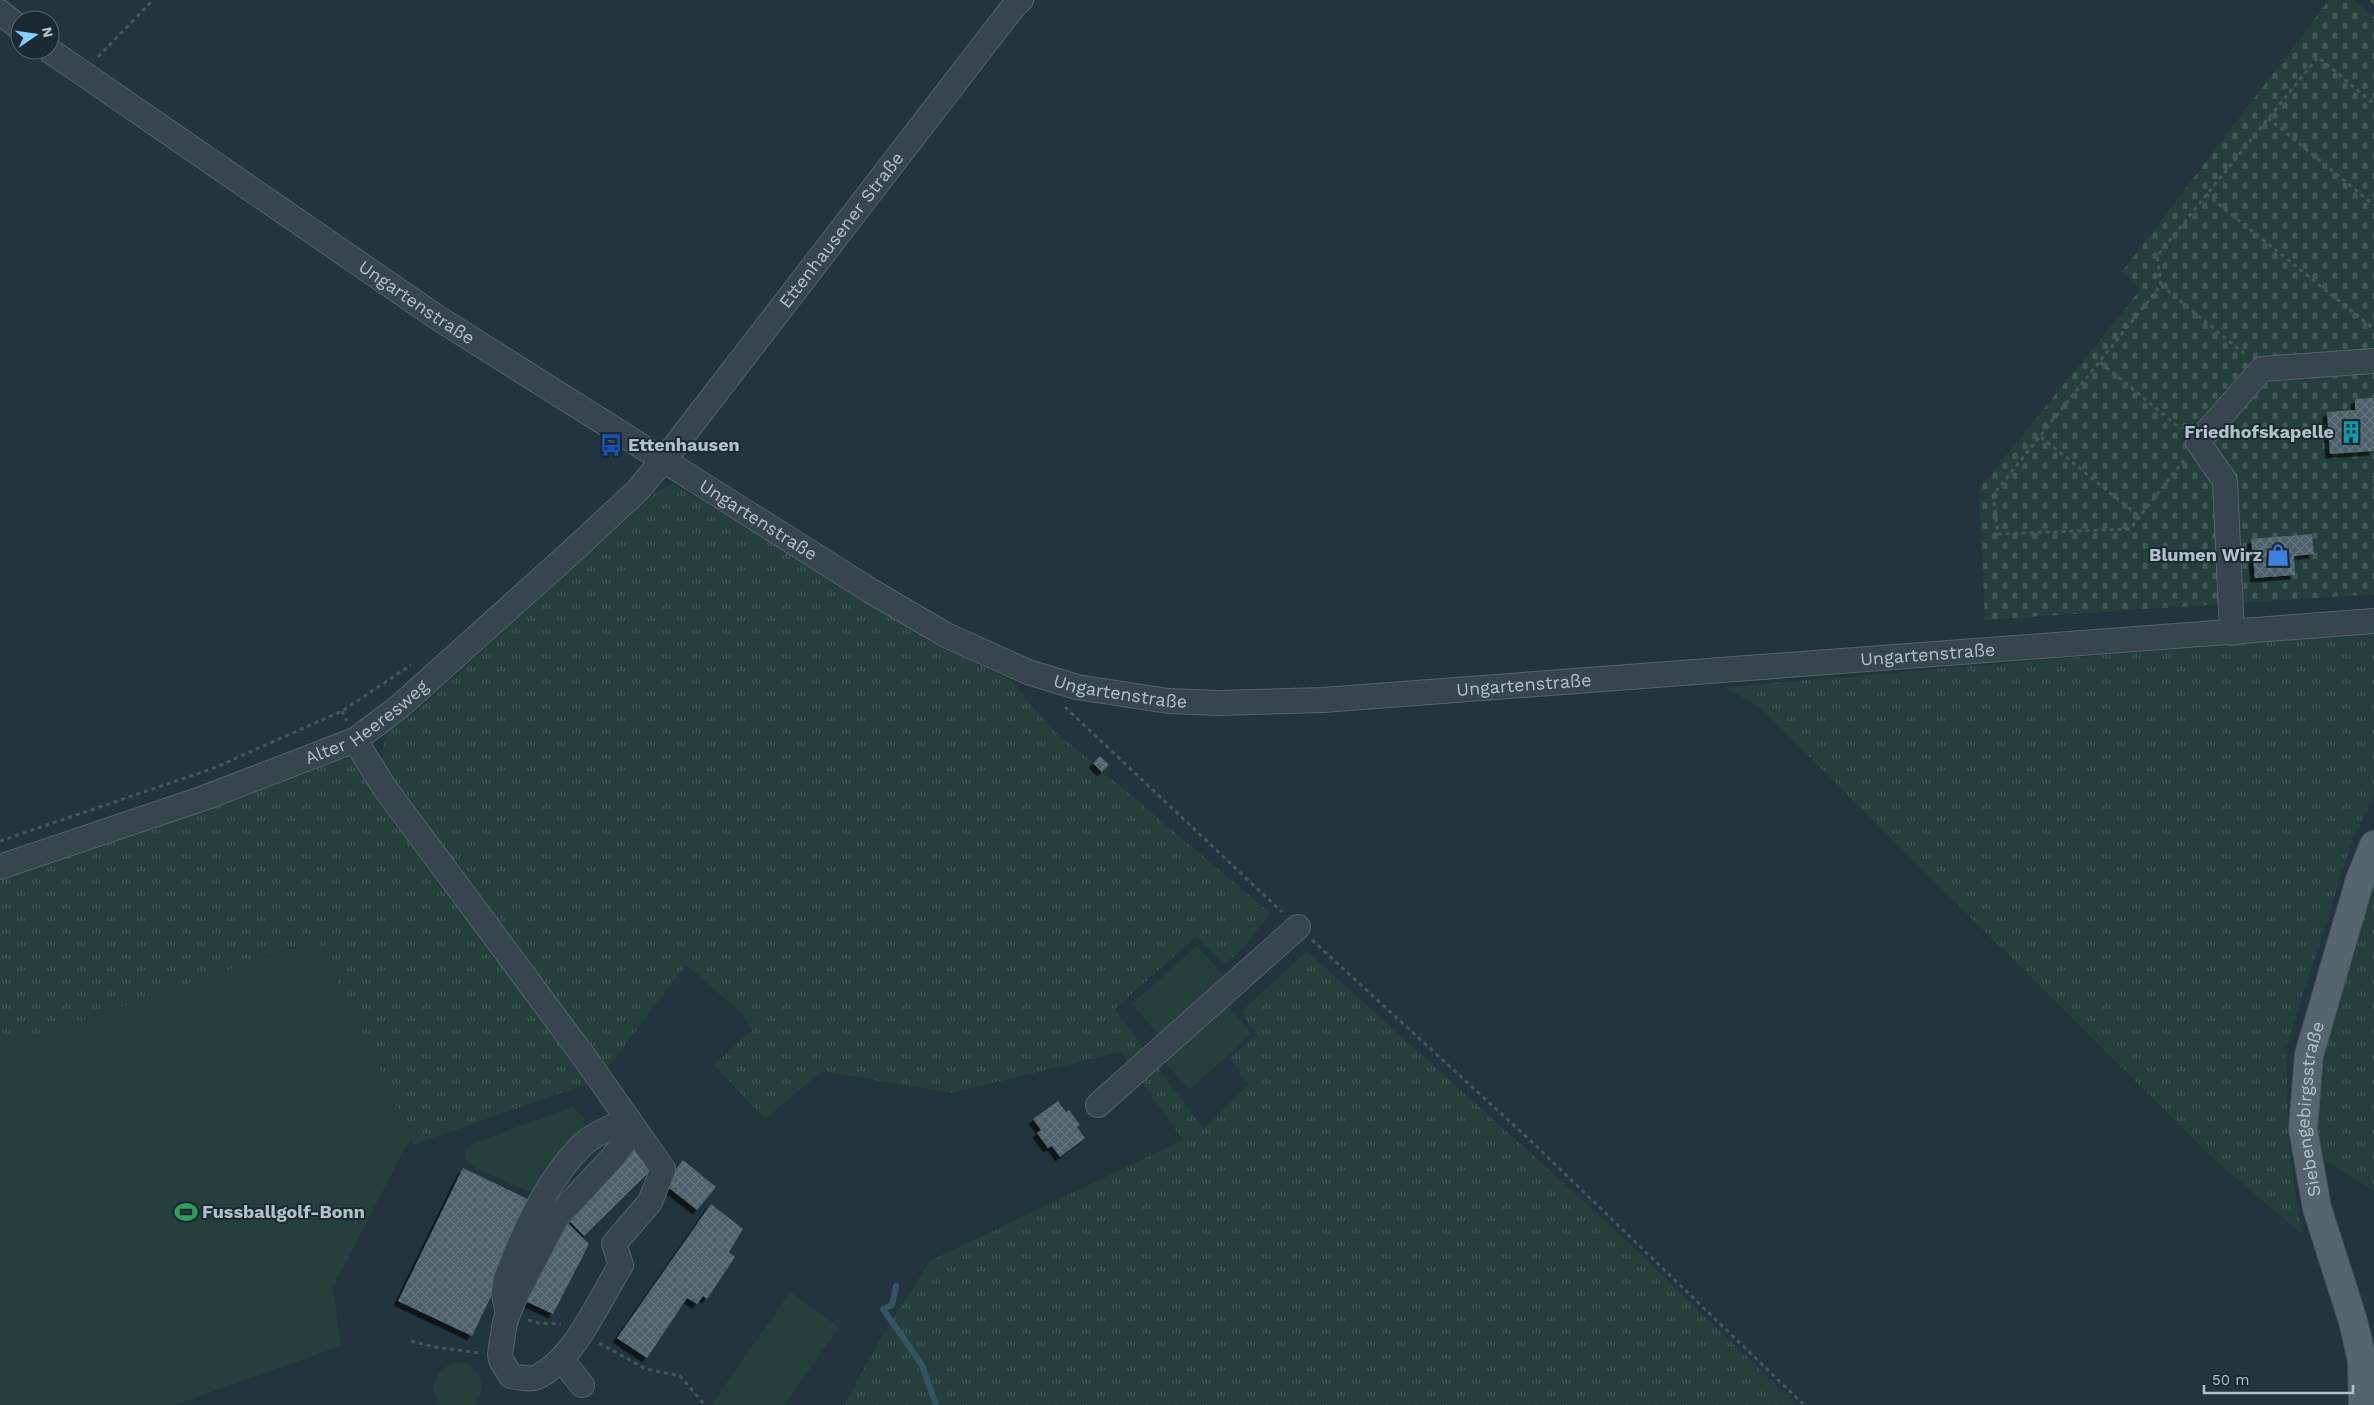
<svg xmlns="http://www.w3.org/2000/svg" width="2374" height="1405" font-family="'Work Sans',sans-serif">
<defs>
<pattern id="grass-tufts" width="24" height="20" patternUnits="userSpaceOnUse" patternTransform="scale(1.25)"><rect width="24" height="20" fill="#243f3c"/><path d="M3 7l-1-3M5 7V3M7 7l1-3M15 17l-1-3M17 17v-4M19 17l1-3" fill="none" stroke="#415957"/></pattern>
<pattern id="cemetery-stones" width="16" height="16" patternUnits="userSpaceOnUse" patternTransform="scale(1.25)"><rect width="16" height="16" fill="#243f3c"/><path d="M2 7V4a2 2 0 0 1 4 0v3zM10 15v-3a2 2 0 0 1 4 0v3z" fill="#415957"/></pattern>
<pattern id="building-cross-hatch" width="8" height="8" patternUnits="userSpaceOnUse" patternTransform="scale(1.25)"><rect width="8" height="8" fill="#4d616b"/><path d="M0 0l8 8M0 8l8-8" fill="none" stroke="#64767f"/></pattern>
<filter id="shadow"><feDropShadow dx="-4.5" dy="4.5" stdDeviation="0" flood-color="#0009"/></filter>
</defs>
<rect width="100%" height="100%" fill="#22343e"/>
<!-- grass -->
<path fill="url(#grass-tufts)" d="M673 484 945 648 1012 681 1048 725 1270 913 1243 949 1224 964 1196 936 1115 1009 1204 1129 1248 1085 1230 1058 1256 1035 1241 1012 1307 951 1612 1227 1797 1405H844L879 1341 930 1261 1183 1140 1120 1052 951 1093 822 1071 765 1119 714 1065 752 1030 744 1015 686 965 607 1069 381 766 386 732 408 719 658 491Z
M2374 632V797L2353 838 2286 1049 2289 1153 2302 1234 2218 1163 1758 706 1724 687Z
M329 759 355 760 593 1082 414 1144 317 939 0 1049V872Z
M2374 877V1191L2320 1157 2315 1090 2323 1043Z"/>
<!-- cemetery -->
<path fill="url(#cemetery-stones)" d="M2329 0H2353L2374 17V594L1985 620 1979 489 2141 289 2122 272Z"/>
<!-- garden -->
<path fill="#243f3c" d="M318 939 411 1137 333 1287 341 1346 175 1405H0V1049Z
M1197 946 1225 977 1160 1036 1132 1004Z
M1226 1004 1252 1034 1189 1090 1163 1060Z
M573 1107 585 1119 584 1129 532 1193 476 1168 466 1160V1150L471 1144Z
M790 1292 839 1327 785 1405H711Z
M460 1362C482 1366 488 1388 475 1405H441C425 1386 437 1366 460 1362Z"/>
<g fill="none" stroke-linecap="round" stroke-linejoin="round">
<!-- stream -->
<path stroke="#355465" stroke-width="6" d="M896 1286 892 1305 883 1309 922 1365 936 1405"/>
</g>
<!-- building -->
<path fill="url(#building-cross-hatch)" filter="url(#shadow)" d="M2374 398V451L2330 454 2327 412 2355 410V399Z
M2312 534 2314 554 2294 556 2295 575 2255 578 2251 539Z
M1100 756 1109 765 1102 772 1093 763Z
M1058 1101 1066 1112 1069 1110 1080 1125 1077 1127 1085 1138 1060 1157 1052 1146 1048 1148 1037 1133 1041 1130 1033 1119Z
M631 1147 652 1169 584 1236 563 1214Z
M683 1160 716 1187 697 1210 664 1184Z
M463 1168 536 1203 472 1336 398 1301Z
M711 1204 743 1229 729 1252 735 1257 707 1299 703 1296 697 1304 687 1298 647 1358 617 1338Z
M566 1221 589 1244 553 1314 523 1300Z"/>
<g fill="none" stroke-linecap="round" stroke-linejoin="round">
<defs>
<g id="minor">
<path d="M0 12 20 28"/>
<path id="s1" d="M49 50 438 318 871 591 946 635 1028 672 1077 687 1168 701 1218 703 1323 700 2374 621"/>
<path d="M2232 633 2225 481 2198 442 2262 369 2374 361"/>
<path d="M355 740 384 787 585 1058 663 1169 650 1202 614 1244 621 1265C599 1300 575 1359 537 1377 531 1380 518 1377 511 1376L501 1360 500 1354 505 1322 514 1299 557 1217 613 1157 634 1129"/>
<path id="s2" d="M0 867 204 798 355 740 399 707 566 557 637 491 675 446 1014 6 1021 0"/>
<path d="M1098 1105 1298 927"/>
<path d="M507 1311 504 1292 506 1279C523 1232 546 1182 581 1146 594 1133 613 1127 629 1120"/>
<path d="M562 1360 582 1385"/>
</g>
<g id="major">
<path id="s3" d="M2363 1405 2362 1360 2353 1321 2317 1208 2303 1129 2309 1055 2360 880 2374 845"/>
</g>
</defs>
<!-- minor casing -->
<use href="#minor" stroke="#54636b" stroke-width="26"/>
<!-- major casing -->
<use href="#major" stroke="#425159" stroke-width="30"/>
<!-- path -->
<path stroke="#425b58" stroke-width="3" stroke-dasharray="4 4" stroke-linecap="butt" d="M2371 0 2374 3
M98 57 153 0
M2268 118 2374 205
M2206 194 2374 329
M2161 285 2157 256 2318 57 2374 104
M2100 362 2181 429
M2041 437 2140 517
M2184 460 2130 529 1998 534 1993 495 2161 285 2246 355
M2374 479V491
M1065 707 1282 912
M342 711 347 721
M0 841 214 768 342 711 411 665
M1312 940 1531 1141 1804 1405
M528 1320 538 1323 561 1324
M411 1341 435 1347 480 1353
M599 1343 646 1369 680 1376 705 1405"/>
<!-- minor -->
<use href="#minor" stroke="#36454e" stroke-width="24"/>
<!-- major -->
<use href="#major" stroke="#54656e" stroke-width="28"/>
</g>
<!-- icons -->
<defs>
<symbol id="building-bare" viewBox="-9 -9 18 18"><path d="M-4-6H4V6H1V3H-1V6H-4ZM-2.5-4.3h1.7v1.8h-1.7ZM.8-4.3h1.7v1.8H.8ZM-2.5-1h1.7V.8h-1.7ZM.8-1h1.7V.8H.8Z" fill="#0f9aa8" stroke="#1b2a32" stroke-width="2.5" paint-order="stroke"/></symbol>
<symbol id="bus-bare" viewBox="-9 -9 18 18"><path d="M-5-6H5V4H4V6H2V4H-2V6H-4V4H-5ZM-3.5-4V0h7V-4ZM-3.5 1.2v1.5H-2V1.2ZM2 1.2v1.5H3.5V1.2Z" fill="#1a4fb4" stroke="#1b2a32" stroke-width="2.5" paint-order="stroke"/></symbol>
<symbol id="shop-bare" viewBox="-9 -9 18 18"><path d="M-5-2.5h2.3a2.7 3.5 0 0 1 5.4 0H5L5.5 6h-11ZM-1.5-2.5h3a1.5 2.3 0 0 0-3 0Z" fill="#3f7fe0" stroke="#1b2a32" stroke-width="2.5" paint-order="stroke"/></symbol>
<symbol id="stadium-bare" viewBox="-9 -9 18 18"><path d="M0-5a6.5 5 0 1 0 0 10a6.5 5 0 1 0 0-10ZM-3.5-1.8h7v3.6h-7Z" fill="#2e9e5b" stroke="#1b2a32" stroke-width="2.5" paint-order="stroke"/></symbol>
</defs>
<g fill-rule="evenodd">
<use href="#building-bare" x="2335" y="416" width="32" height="32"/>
<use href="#bus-bare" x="595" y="429" width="32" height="32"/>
<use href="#shop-bare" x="2262" y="539" width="32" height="32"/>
<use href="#stadium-bare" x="170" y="1196" width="32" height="32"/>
</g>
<g text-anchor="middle" stroke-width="4" stroke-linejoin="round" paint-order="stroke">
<!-- street labels -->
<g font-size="18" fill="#b2c0c9" stroke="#1b2a32">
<text dy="6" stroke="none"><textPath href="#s2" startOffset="1085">Ettenhausener Straße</textPath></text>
<text dy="6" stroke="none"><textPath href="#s1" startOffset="446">Ungartenstraße</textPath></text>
<text dy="6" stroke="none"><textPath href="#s1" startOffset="851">Ungartenstraße</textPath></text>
<text dy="6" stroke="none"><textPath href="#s1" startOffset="2066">Ungartenstraße</textPath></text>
<text dy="6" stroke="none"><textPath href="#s1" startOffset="1661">Ungartenstraße</textPath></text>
<text dy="6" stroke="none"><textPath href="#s1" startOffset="1256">Ungartenstraße</textPath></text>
<text dy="6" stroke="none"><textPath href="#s2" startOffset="396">Alter Heeresweg</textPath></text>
<text dy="6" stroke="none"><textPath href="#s3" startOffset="304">Siebengebirgsstraße</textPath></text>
</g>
<!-- poi labels -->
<g font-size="18" font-weight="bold" fill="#b2c0c9" stroke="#1b2a32" text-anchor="end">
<text x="2334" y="438">Friedhofskapelle</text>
<text x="628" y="451" text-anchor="start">Ettenhausen</text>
<text x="2262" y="561">Blumen Wirz</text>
<text x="202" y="1218" text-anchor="start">Fussballgolf-Bonn</text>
</g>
</g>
<!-- north arrow -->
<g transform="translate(35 35) rotate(77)"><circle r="24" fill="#1b2a32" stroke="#57666e"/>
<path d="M0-4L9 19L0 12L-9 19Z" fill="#84cdfc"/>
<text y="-8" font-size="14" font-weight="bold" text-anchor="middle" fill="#b2c0c9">N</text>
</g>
<!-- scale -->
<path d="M2204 1385v8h149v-8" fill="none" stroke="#b2c0c9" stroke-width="2.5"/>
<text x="2212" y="1385" font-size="15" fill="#b2c0c9" stroke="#1b2a32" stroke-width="4" paint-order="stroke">50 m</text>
</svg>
